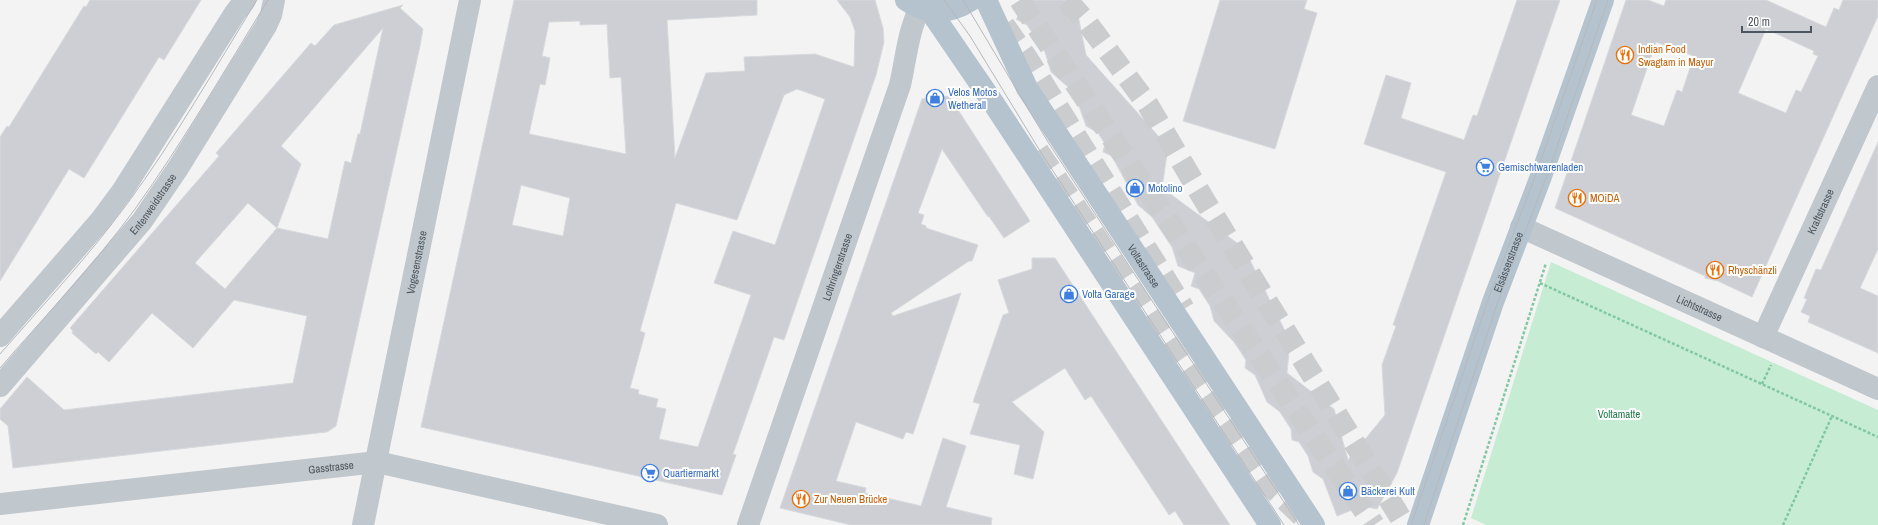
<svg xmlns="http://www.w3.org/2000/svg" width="1878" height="525" font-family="'Archivo Narrow',sans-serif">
<rect width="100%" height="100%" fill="#f4f3f3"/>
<!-- green -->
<path fill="#c6edd3" d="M1551 262 1878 410V525H1486L1471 518Z"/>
<!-- building -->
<path fill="#cdcfd4" stroke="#d7d9dd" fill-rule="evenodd" d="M90 0H201L164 60 159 57 84 178 69 169 0 281V137L7 126 9 127 84 6 86 7Z
M514 0H757V15L667 20 675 158 706 73 745 71 744 57 815 54 854 67 855 31 850 17 837 0H875L883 28 884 42 876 75 784 340 774 337 764 366 733 454 736 455 722 495 421 427ZM580 21V25L607 24 610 78 621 77 626 154 529 134 540 84 545 85 550 58 542 56 549 22ZM797 89 825 99 775 245 733 231 714 283 751 295 698 447 659 439 666 409 656 407 658 399 638 394 639 390 630 388 645 333 640 331 676 203 737 220 784 95ZM521 185 570 198 563 236 512 225Z
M1029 0H1075L1086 55 1168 147 1162 188 1244 248 1290 341 1287 373 1334 409 1348 460 1385 415 1382 365 1396 326 1393 325 1446 172 1364 144 1386 75 1411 83 1401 118 1464 140 1473 115 1477 116 1517 0H1560L1397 473 1377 509 1362 506 1337 516 1323 479 1313 472 1308 456 1299 442 1292 440 1291 429 1280 412 1267 402 1255 375 1245 368 1246 360 1234 342 1214 321 1210 306 1199 289 1191 286 1195 273 1178 266 1172 247 1152 217 1138 205 1112 156 1103 152 1105 144 1098 133 1086 126 1079 106 1068 87 1051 72 1045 52 1027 25 1016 19 1026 8Z
M1220 0H1307L1304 9 1317 13 1275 149 1183 121Z
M1626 0H1648L1664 6 1666 0H1766L1826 27 1834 8 1839 10 1843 0H1878V16L1752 297 1718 281 1705 278V276L1555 208ZM1766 29 1814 51 1813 54 1818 56 1801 92 1796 90 1786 113 1738 93ZM1656 42 1694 56 1682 92 1677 90 1664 126 1631 115Z
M403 5 400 8 423 29 420 46 336 426 327 432 13 468 8 426 0 419V409L27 377 64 410 293 383 307 316 234 300 193 348 152 313 109 362 98 352 96 354 72 333 73 331 70 328 219 156 216 153 311 43 315 46 334 25ZM383 28 360 134H358L351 163 345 161 328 239 277 228 225 289 195 263 248 203 277 228 301 164 281 146Z
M949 96 1030 221 1004 238 988 215V217L942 149 918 213 924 215 921 224 926 226V228L978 245 972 261H969L891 313 893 316 961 293 913 434 906 432 903 439 856 422 836 481 866 488 865 493 921 506 943 438 966 446 946 507 992 518 991 525H851L780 508 922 99Z
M1878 142V249L1860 288 1878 296V353L1808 322 1810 316 1801 312 1807 299 1804 298 1816 269 1821 270Z
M1032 258H1055L1230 525H1184L1175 511 1169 515 1091 396 1085 400 1065 368 1012 402 1044 432 1033 479 1014 474 1020 445 970 434 980 404 973 402 1003 315 1009 313 998 280 1032 269Z"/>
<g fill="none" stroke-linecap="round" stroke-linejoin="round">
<!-- highway-tunnel -->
<path stroke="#caccce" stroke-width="22" stroke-dasharray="22 11" stroke-linecap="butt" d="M1020 0 1041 33 1374 525
M1067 0 1088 24 1148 105 1206 203 1405 525
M1004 25 1027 58 1184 309
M1038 151 1179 360 1266 482 1305 519"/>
<!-- path -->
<path stroke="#81c8a1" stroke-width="2.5" stroke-dasharray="3 2" stroke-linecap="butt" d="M1540 283 1878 437
M1762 384 1771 365
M1463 525 1546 263
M1783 525 1832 416"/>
<!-- minor -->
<g stroke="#c0c7cd" stroke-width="22">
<path id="s1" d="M1521 227 1878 389"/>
<path d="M0 336 100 221 123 190 235 13 245 0"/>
<path id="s2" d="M1763 337 1878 86"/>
<path id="s3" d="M0 386 142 221 178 168 266 26 271 15 274 0"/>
<path id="s4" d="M0 504 377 462 657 525"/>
<path id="s5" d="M363 525 470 0"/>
<path id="s6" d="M748 525 900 85C906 59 908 31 920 8"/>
</g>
<!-- major -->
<g stroke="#b5c3ce" stroke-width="22">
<path d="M906 0C926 15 950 14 971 0"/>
<path id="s7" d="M986 0 1027 88 1314 525"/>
<path d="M931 12 994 104 1270 525"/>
<path id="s8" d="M1418 525 1493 302 1540 179 1603 0"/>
</g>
<!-- tram -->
<path stroke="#b5b8bc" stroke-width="1" d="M944 0 970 36 1040 151 1284 525
M963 0 1048 142 1299 525
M0 354C43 305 88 257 127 204 175 139 215 68 257 0
M0 368C45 316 94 265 135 209 183 142 225 70 268 0
M1411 525 1488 300 1536 174 1597 0
M1424 525 1497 304 1546 178 1608 0"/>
</g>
<!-- icons -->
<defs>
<symbol id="restaurant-ring" viewBox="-11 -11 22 22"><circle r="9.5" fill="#fff" stroke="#e8710a" stroke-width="1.5"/><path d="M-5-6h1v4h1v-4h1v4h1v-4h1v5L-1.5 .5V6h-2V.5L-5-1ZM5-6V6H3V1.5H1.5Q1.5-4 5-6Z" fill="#e8710a"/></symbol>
<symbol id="shop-ring" viewBox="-11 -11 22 22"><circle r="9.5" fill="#fff" stroke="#3f7fe0" stroke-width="1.5"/><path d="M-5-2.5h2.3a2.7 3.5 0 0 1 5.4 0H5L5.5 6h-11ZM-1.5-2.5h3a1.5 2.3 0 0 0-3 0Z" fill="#3f7fe0"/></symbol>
<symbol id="supermarket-ring" viewBox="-11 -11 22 22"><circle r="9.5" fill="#fff" stroke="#3f7fe0" stroke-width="1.5"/><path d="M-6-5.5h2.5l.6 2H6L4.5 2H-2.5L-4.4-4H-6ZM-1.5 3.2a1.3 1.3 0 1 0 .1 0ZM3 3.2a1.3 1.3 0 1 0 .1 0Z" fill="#3f7fe0"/></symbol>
</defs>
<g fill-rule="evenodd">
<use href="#restaurant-ring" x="1615" y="45" width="20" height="20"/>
<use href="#shop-ring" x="925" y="88" width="20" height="20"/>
<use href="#supermarket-ring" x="1475" y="157" width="20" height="20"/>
<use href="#shop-ring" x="1125" y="178" width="20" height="20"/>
<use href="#restaurant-ring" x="1567" y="188" width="20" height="20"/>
<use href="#restaurant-ring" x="1705" y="260" width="20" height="20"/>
<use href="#shop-ring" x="1059" y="284" width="20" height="20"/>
<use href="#supermarket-ring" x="640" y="463" width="20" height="20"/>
<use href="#shop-ring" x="1338" y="481" width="20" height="20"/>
<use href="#restaurant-ring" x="791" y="489" width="20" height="20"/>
</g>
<g text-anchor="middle" stroke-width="4" stroke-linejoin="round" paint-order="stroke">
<!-- food labels -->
<g font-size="11" fill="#c56008" stroke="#fff" text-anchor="start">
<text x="1638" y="53">Indian Food<tspan x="1638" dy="13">Swagtam in Mayur</tspan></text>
<text x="1590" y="202">MOiDA</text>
<text x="1728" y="274">Rhyschänzli</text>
<text x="814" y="503">Zur Neuen Brücke</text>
</g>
<!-- shop labels -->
<g font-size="11" fill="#366cbe" stroke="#fff" text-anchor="start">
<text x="948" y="96">Velos Motos<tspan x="948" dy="13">Wetherall</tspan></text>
<text x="1498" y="171">Gemischtwarenladen</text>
<text x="1148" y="192">Motolino</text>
<text x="1082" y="298">Volta Garage</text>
<text x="663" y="477">Quartiermarkt</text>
<text x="1361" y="495">Bäckerei Kult</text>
</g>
<!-- street labels -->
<g font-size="11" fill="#4c565e" stroke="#fff">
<text dy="4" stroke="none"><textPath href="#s3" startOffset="238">Entenweidstrasse</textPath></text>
<text dy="4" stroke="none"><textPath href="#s2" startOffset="138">Kraftstrasse</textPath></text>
<text dy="4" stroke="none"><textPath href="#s8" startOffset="278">Elsässerstrasse</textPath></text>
<text dy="4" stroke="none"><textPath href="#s5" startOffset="268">Vogesenstrasse</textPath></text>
<text dy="4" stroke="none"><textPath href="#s7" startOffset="310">Voltastrasse</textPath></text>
<text dy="4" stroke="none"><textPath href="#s6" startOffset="273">Lothringerstrasse</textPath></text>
<text dy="4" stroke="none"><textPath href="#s1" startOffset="196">Lichtstrasse</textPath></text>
<text dy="4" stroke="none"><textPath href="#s4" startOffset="333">Gasstrasse</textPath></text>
</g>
<!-- park labels -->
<g font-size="11" fill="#207b49" stroke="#fff">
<text x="1619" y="418">Voltamatte</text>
</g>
</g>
<!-- scale -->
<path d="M1742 26v6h69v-6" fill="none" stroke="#4c565e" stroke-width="2"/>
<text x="1748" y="26" font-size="12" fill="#4c565e" stroke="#ffffff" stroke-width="3" paint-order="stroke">20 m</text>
</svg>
